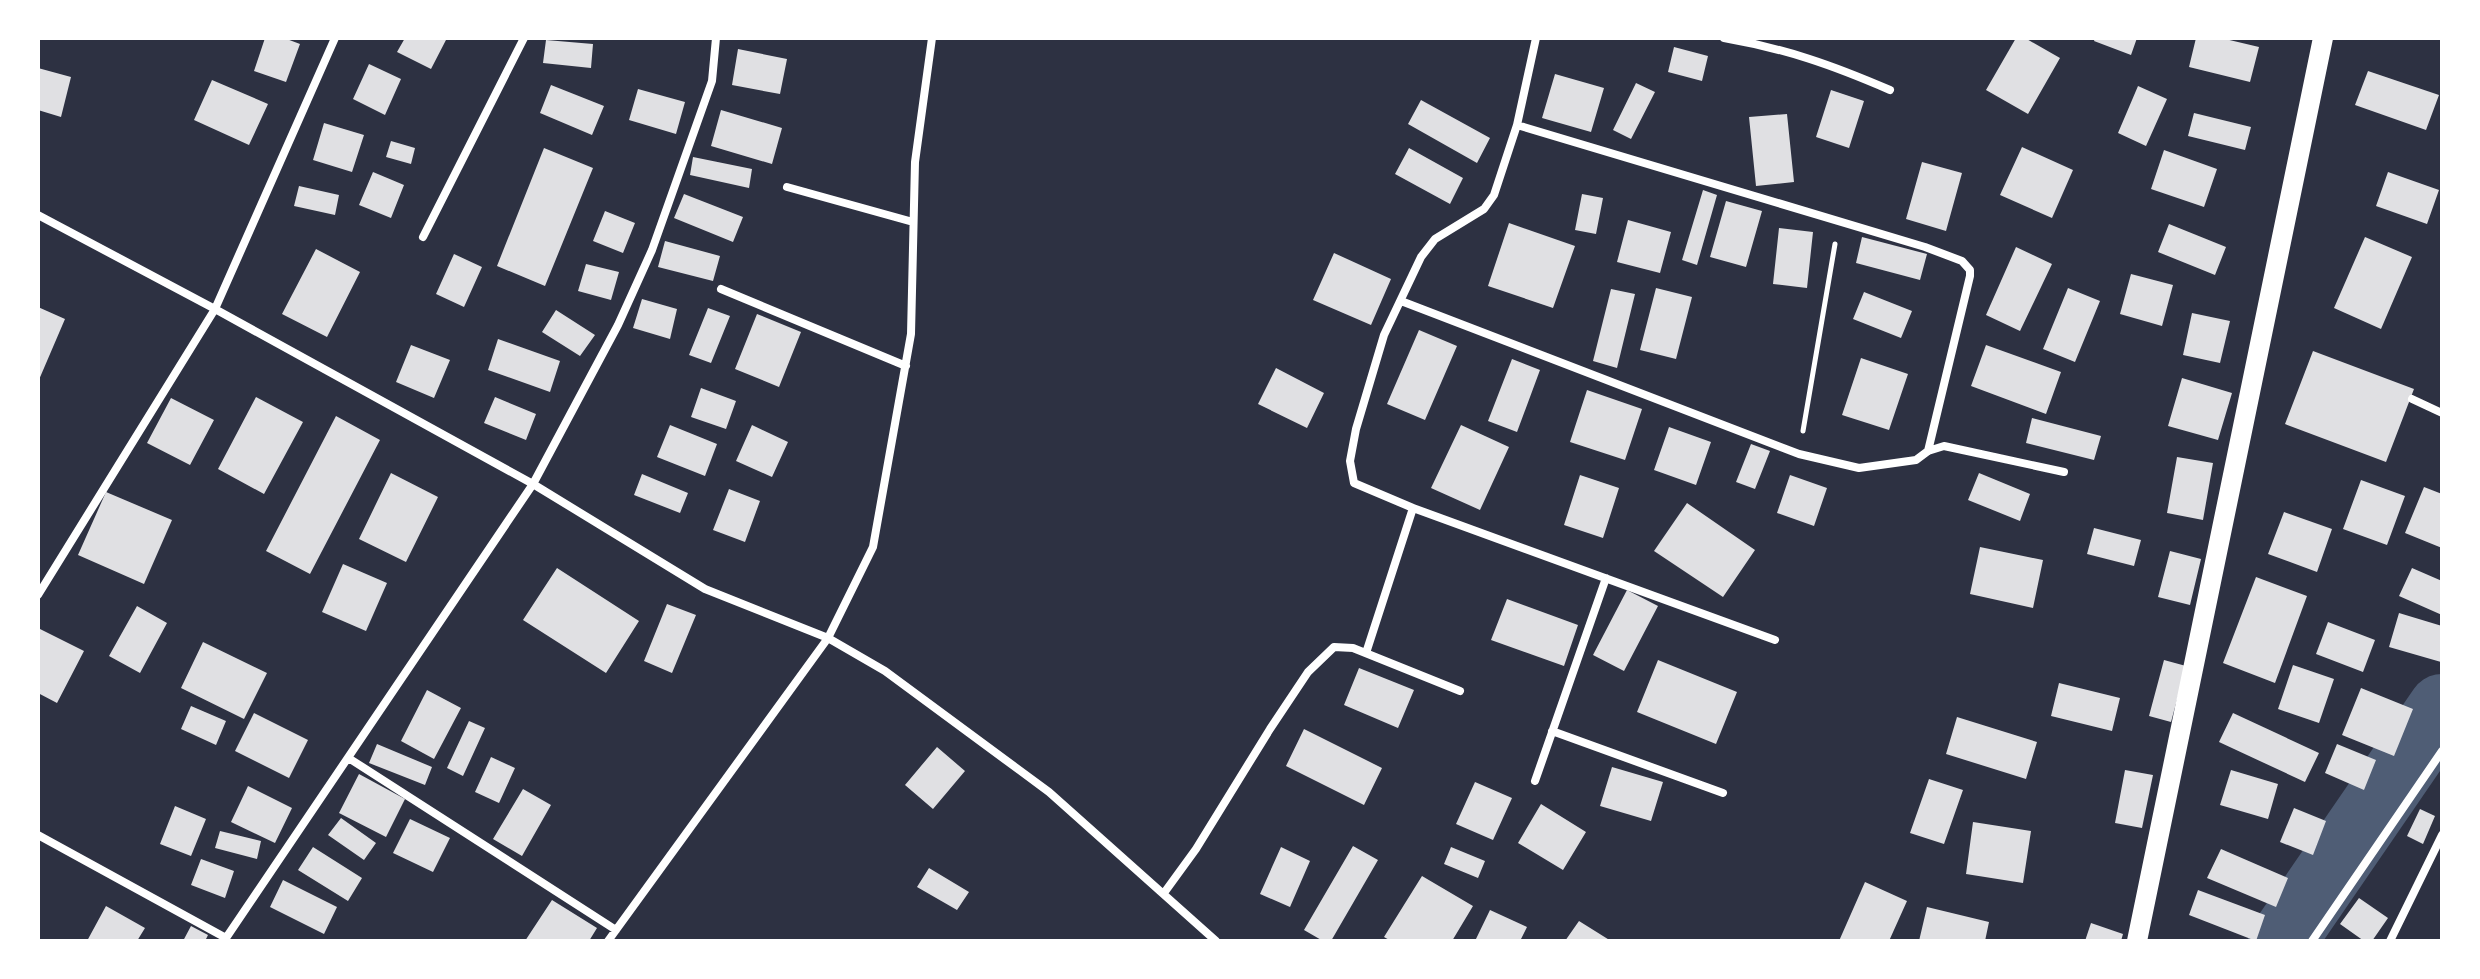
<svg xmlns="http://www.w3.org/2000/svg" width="2480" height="979" font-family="'Space Grotesk',sans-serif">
<rect width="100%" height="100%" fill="#2d3142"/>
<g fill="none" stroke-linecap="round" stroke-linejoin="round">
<!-- river -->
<path stroke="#4f5d75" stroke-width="68" d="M2282 941 2442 708"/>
</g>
<!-- building -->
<path fill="#e0e0e3" d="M265 38H284L300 44 286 82 254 71Z
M405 38H447L431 69 397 52Z
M2016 38H2025L2060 58 2028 114 1986 90Z
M2095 38H2137L2131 55 2094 41Z
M2196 38H2221L2259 47 2250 82 2189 67Z
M546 40 593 44 591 68 543 63Z
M1674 47 1708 56 1702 81 1668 72Z
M738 49 787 59 780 94 732 85Z
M369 64 401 79 385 115 353 99Z
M38 68 71 77 61 117 38 110Z
M2368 71 2439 95 2426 130 2355 105Z
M1555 74 1604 88 1591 132 1542 118Z
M212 80 268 104 249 145 194 120Z
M1636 83 1655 92 1631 139 1613 130Z
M551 85 604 106 592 135 540 113Z
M2138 86 2167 99 2146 146 2118 133Z
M638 89 685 102 676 134 629 120Z
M1831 90 1864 101 1849 148 1816 137Z
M1421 100 1490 138 1477 163 1408 124Z
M721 110 782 128 772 164 711 146Z
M2194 113 2251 127 2245 150 2188 136Z
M1787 114 1794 182 1756 186 1749 117Z
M324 123 364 135 352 172 313 160Z
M391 141 415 148 411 164 386 157Z
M2022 147 2073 170 2052 218 2000 195Z
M544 148 593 168 545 286 497 266Z
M1409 148 1463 178 1450 204 1395 174Z
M2164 150 2217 169 2204 207 2151 189Z
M693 157 752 169 749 188 690 175Z
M1922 162 1962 173 1946 231 1906 219Z
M373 172 404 185 391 218 359 205Z
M2388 172 2439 190 2427 224 2376 206Z
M299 186 339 195 335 215 294 206Z
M1703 190 1717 195 1697 265 1682 260Z
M684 194 743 217 733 242 674 218Z
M1582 194 1603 198 1596 234 1575 230Z
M1726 201 1762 211 1746 267 1710 257Z
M605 211 635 223 623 253 593 241Z
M1628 220 1671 232 1660 273 1617 262Z
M1509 223 1575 246 1553 308 1488 286Z
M2169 224 2226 247 2215 275 2158 252Z
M1779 228 1813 232 1807 288 1773 284Z
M1862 237 1927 254 1920 280 1856 263Z
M2365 237 2412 257 2381 329 2334 308Z
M665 241 720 256 713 281 658 267Z
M2016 247 2052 264 2020 331 1986 315Z
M316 249 360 272 327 337 282 314Z
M1334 253 1391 279 1371 325 1313 300Z
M454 254 482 267 464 307 436 294Z
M586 264 619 272 611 300 578 291Z
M2131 274 2173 285 2162 326 2120 314Z
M1656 288 1692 297 1676 359 1640 350Z
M2068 288 2100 301 2075 362 2043 349Z
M1611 289 1635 294 1617 368 1593 361Z
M1864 292 1912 311 1901 338 1853 319Z
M642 299 677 309 670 339 633 328Z
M38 307 65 319 38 382Z
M708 308 730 316 711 363 689 355Z
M556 310 595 335 580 356 542 332Z
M2192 313 2230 321 2220 363 2183 355Z
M757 314 801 332 779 387 735 369Z
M1419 330 1457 346 1425 420 1387 404Z
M498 339 560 361 550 392 488 370Z
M411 345 450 360 434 398 396 382Z
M1986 345 2061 372 2046 414 1971 386Z
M2313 351 2414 389 2386 462 2285 424Z
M1861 358 1908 374 1889 430 1842 415Z
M1512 359 1540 370 1517 432 1488 421Z
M1276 368 1324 393 1307 428 1258 404Z
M2182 378 2232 393 2218 440 2168 426Z
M701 388 736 401 726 429 691 417Z
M1587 390 1642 409 1625 460 1570 442Z
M256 397 303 422 264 494 218 469Z
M495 397 536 414 526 440 484 423Z
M171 398 214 420 190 465 147 443Z
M336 416 380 440 310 574 266 551Z
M2032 418 2101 436 2094 460 2026 443Z
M670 425 717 444 705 476 657 457Z
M752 425 788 442 772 477 736 461Z
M1461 425 1509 447 1480 510 1431 488Z
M1669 427 1711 442 1696 485 1654 470Z
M1751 444 1770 451 1755 489 1736 482Z
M2177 457 2213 463 2203 520 2167 513Z
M391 473 438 497 406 562 359 539Z
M1979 473 2030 494 2020 521 1968 500Z
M642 474 688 493 680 513 634 495Z
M1580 475 1619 488 1603 538 1564 525Z
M1790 475 1827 488 1814 526 1777 513Z
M2361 480 2405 496 2387 545 2343 529Z
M2424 487 2442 494V548L2405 533Z
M729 489 760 501 745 542 713 530Z
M106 492 172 520 144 584 78 555Z
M1687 503 1755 550 1723 597 1654 551Z
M2284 512 2332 529 2317 572 2268 554Z
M2094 528 2141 540 2134 566 2087 554Z
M1980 547 2043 560 2033 608 1970 594Z
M2170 551 2201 559 2190 605 2158 597Z
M343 564 387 583 366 631 322 612Z
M557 568 639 621 606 673 523 620Z
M2412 568 2442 581V615L2399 596Z
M2256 577 2307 596 2275 683 2223 663Z
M1627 590 1658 606 1624 671 1593 655Z
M1507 599 1578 625 1564 666 1491 640Z
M667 604 696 615 672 673 644 661Z
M137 606 167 623 140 673 109 656Z
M2399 613 2442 626 2441 662 2389 647Z
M2328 622 2375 640 2363 672 2316 654Z
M38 628 84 651 57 703 38 693Z
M203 642 267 673 244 719 181 688Z
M1658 660 1737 692 1716 744 1637 712Z
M2164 660 2186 666 2171 722 2149 716Z
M2293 665 2334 679 2319 723 2278 709Z
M1359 668 1414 690 1398 728 1344 705Z
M2059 683 2120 698 2112 731 2051 716Z
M2361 688 2413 709 2394 756 2342 735Z
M427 690 461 708 434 759 401 741Z
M191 706 226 721 216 745 181 729Z
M254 713 308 740 289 778 235 751Z
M2233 713 2319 753 2305 782 2219 742Z
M1957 717 2037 742 2026 779 1946 754Z
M469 721 485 728 463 776 447 768Z
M1304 729 1382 768 1364 805 1286 766Z
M377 744 432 767 425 785 369 763Z
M2337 744 2376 760 2364 790 2325 773Z
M937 747 965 771 933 809 905 785Z
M491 757 515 768 499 803 475 792Z
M1612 767 1663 782 1651 821 1600 806Z
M2125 770 2153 775 2142 828 2115 823Z
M2231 770 2278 784 2268 819 2220 805Z
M359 774 405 799 386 837 339 813Z
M1929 779 1963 790 1944 844 1910 833Z
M1475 782 1512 798 1493 840 1456 824Z
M248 786 292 808 275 843 231 822Z
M523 789 551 805 522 856 493 839Z
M1541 804 1586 832 1563 870 1518 843Z
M175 806 206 819 191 856 160 844Z
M2294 808 2326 821 2313 855 2280 842Z
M2420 809 2435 816 2423 844 2407 836Z
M341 818 376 843 364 860 328 835Z
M410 819 450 838 433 872 393 853Z
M1973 822 2031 831 2023 883 1966 874Z
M220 831 261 841 257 859 215 848Z
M1353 846 1378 860 1331 941H1323L1304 930Z
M313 847 362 878 348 901 298 870Z
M1281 847 1310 861 1290 907 1260 894Z
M1451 847 1485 861 1478 878 1444 864Z
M2221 849 2288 878 2276 907 2207 878Z
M201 859 234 871 225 898 191 885Z
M929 868 969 892 957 910 917 887Z
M1422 876 1473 906 1452 941H1391L1384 937Z
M283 880 337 907 324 934 270 907Z
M1865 882 1907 901 1889 941H1839Z
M2198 890 2265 915 2256 941 2189 915Z
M2359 898 2388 918 2372 941H2364L2340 924Z
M552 900 597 928 589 941H525Z
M106 906 145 928 137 941H87Z
M1927 907 1989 922 1985 941H1919Z
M1490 910 1527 927 1520 941H1475Z
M1579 921 1611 941H1565Z
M2091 923 2123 934 2121 941H2085Z
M191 926 208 935 205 941H183Z"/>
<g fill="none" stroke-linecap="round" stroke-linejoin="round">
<!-- path -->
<path stroke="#fff" stroke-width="5" d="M1803 431 1835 244"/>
<!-- minor -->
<path stroke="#fff" stroke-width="8" d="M1724 38C1787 49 1832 65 1890 90
M1517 125 1925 247 1962 261 1970 270V276L1928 451
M787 187 913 222
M38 215 215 309 533 484 705 589 828 638 885 671 1049 792 1216 941
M423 237 524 38
M721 289 906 366
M1401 301 1799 454 1859 468 1916 460 1928 451 1944 446 2064 472
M2412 399 2442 413
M1413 508 1775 640
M38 595 215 309 335 38
M1366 653 1413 508 1354 483 1350 461 1356 429 1384 335 1421 257 1435 239 1484 209 1494 195 1517 125 1536 38
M1552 731 1723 793
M350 759 616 930
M1535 781 1606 578
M38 835 226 938
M1164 893 1196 849 1270 729 1308 672 1334 647 1353 648 1460 691
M224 941 533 484 618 325 652 250 712 81 716 38
M608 941 828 638 873 547 911 334 915 162 932 38
M2312 941 2442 751
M2390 941 2442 835"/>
<!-- primary -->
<path stroke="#fff" stroke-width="20" d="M2137 941 2323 38"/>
</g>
<!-- border -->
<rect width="2480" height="979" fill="none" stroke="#ffffff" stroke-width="80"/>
</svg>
